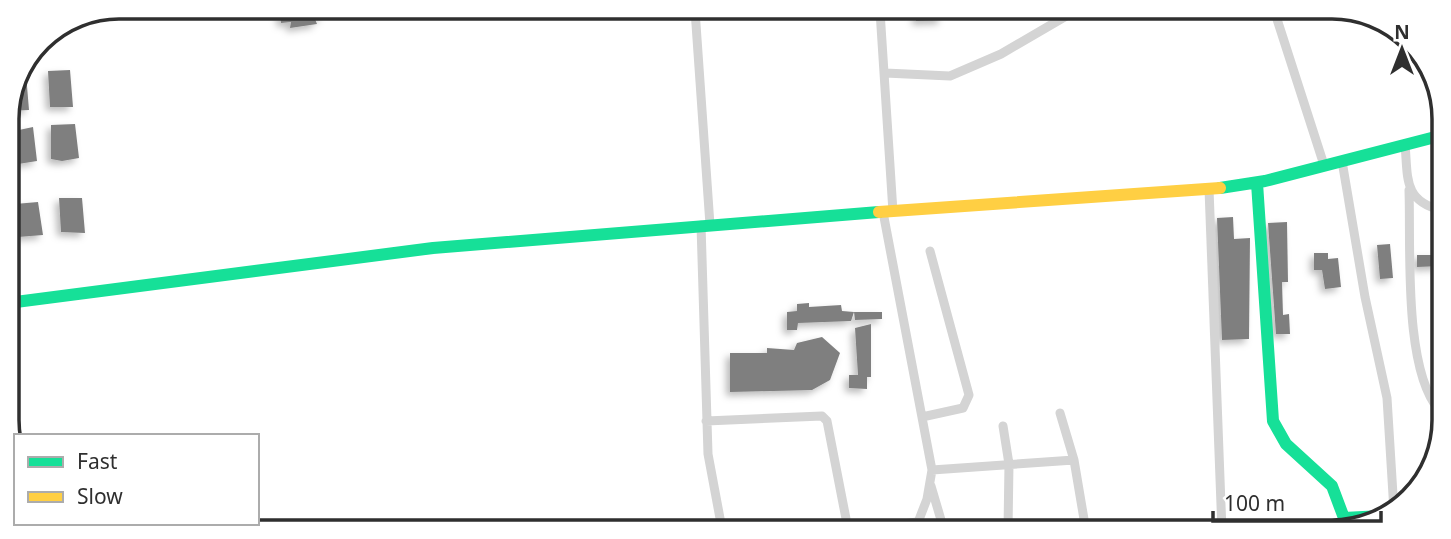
<svg xmlns="http://www.w3.org/2000/svg" width="1451" height="539" font-family="'Noto Sans',sans-serif">
<defs>
<filter id="shadow"><feDropShadow dx="-4" dy="4" stdDeviation="3.5" flood-color="#0004"/></filter>
</defs>
<rect width="100%" height="100%" fill="#fff"/>
<!-- building -->
<path fill="#7f7f7f" filter="url(#shadow)" d="M279 8H321L323 18 315 19 317 24 290 28 291 22 281 23Z
M916 11H942V20L916 21Z
M70 70 73 107H50L48 71Z
M26 74 29 110 8 111Z
M75 124 79 158 62 161 51 159V125Z
M33 127 37 161 12 165 9 128 19 130Z
M59 198H82L85 233 61 232Z
M38 202 43 235 18 237 15 204Z
M1233 217 1234 239 1250 238 1249 339 1222 340 1217 218Z
M1287 222 1288 282H1282L1283 315 1289 314 1290 334H1276L1268 223Z
M1390 244 1393 278 1380 279 1377 245Z
M1314 253H1328V259L1338 258 1341 287 1325 289 1322 270H1314Z
M1417 255H1441V266L1417 267Z
M809 303V307L841 305 842 311 854 312 851 321 798 323 797 330H787V312L797 311V304Z
M854 312H882V319L855 320Z
M871 324V377H867V389L849 388V375H858L855 328Z
M822 337 840 353 830 380 812 390 730 392V353H767V348L794 350 797 343Z"/>
<g fill="none" stroke-linecap="round" stroke-linejoin="round">
<!-- street -->
<path stroke="#d4d4d4" stroke-width="9" d="M695 10 710 225
M880 11 893 212
M1275 13 1324 165
M885 73 950 76 1001 54 1073 12
M1405 144C1408 177 1403 201 1441 210
M1342 161 1365 297 1387 398 1394 511
M1209 189 1222 531
M1409 190C1411 245 1403 369 1439 410
M883 212 932 470 927 499 915 530
M701 225 708 454 722 529
M1060 413 1074 460 1086 531
M922 417 963 408 969 395 930 251
M706 421 822 416 827 421 848 529
M1003 426 1009 464 1008 530
M932 470 1074 460
M931 486 944 530
M863 530 917 522"/>
<!-- fast -->
<path stroke="#16e098" stroke-width="12" d="M1257 183 1273 421 1286 444 1332 486 1344 518 1382 516
M1220 188 1265 181 1443 135
M8 303 433 248 879 212"/>
<!-- slow -->
<path stroke="#ffcf43" stroke-width="12" d="M879 212 1220 188"/>
</g>
<!-- crop -->
<path d="M0 0H1451V539H0ZM119 19H1332A100 100 0 0 1 1432 119V420A100 100 0 0 1 1332 520H119A100 100 0 0 1 19 420V119A100 100 0 0 1 119 19Z" fill="#fff" fill-rule="evenodd"/>
<path fill="none" stroke="#2f2f2f" stroke-width="3.5" d="M119 19H1332A100 100 0 0 1 1432 119V420A100 100 0 0 1 1332 520H119A100 100 0 0 1 19 420V119A100 100 0 0 1 119 19Z"/>
<!-- legend -->
<rect x="14" y="434" width="245" height="91" fill="#ffffff" stroke="#acacac" stroke-width="2"/>
<rect x="28" y="457" width="35" height="10" fill="#16e098" stroke="#acacac" stroke-width="2"/>
<text x="77" y="469" font-size="21" fill="#2f2f2f">Fast</text>
<rect x="28" y="492" width="35" height="10" fill="#ffcf43" stroke="#acacac" stroke-width="2"/>
<text x="77" y="504" font-size="21" fill="#2f2f2f">Slow</text>
<!-- north arrow -->
<g transform="translate(1402 49)" stroke="#ffffff" stroke-width="5" paint-order="stroke">
<path d="M0-5L12 26L0 18L-12 26Z" fill="#2f2f2f"/>
<text y="-10" font-size="19" font-weight="bold" text-anchor="middle" fill="#2f2f2f">N</text>
</g>
<!-- scale -->
<path d="M1213 511v10h168v-10" fill="none" stroke="#2f2f2f" stroke-width="3.5"/>
<text x="1224" y="511" font-size="21" fill="#2f2f2f" stroke="#ffffff" stroke-width="5" paint-order="stroke">100 m</text>
</svg>
